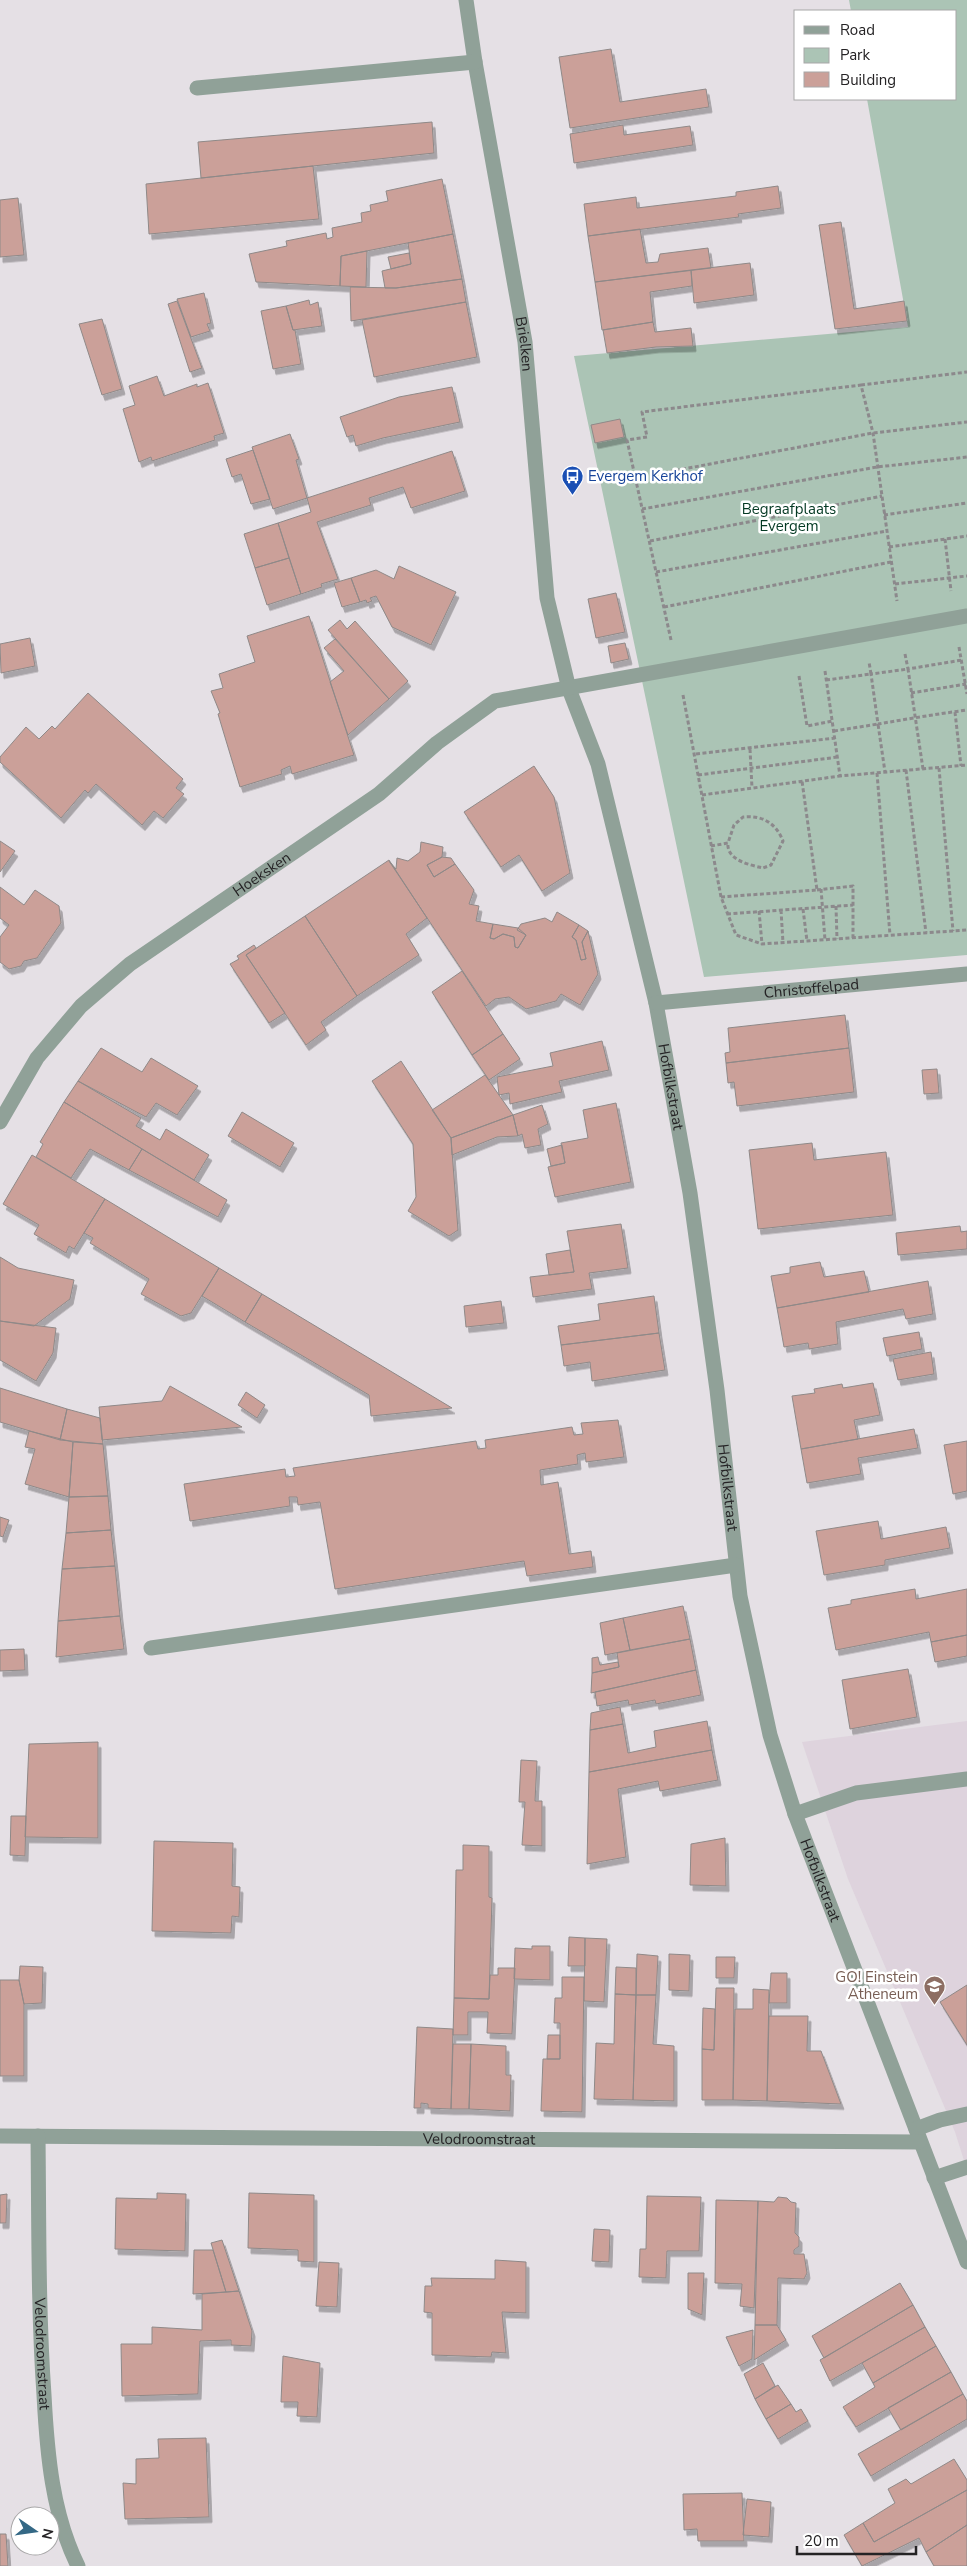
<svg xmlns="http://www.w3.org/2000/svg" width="967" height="2566" font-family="'Nunito Sans',sans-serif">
<defs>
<filter id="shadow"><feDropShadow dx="3" dy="5.5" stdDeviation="0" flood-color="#0004"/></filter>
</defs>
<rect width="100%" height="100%" fill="#e5e0e5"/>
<!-- built -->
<path fill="#ded3dd" d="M967 1721V2170L955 2132 848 1879 802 1742Z"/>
<!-- green -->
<path fill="#abc4b5" d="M849 0H967V955L704 977 574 356 908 327 867 99H956V11H851Z"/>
<!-- building -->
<path fill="#cba099" stroke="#8f8988" filter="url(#shadow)" d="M611 49 620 102 706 89 709 107 570 128 559 57Z
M432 122 434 153 201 178 198 142Z
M623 125 624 135 690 126 693 145 574 163 570 134Z
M313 166 319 219 149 234 146 184Z
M442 179 453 234 341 256 340 286 256 282 249 254 287 246 286 241 326 233 327 239 333 237 332 228 362 222 361 213 371 211 370 205 388 201 386 191Z
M778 186 781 208 738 214 739 217 588 236 584 204 636 197 637 208 736 196V192Z
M18 198 24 255 0 257V200Z
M841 222 854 309 904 301 907 321 835 329 819 225Z
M640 229 646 263 658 262 660 254 708 248 711 268 595 282 588 236Z
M453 234 462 279 396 288H385L382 271 411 264 408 243Z
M367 251 366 287 340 286 341 256Z
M409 253 411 264 391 269 388 257Z
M750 263 754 295 694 303 691 270Z
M691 270 692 286 650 292 653 322 602 330 595 282Z
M462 279 466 302 351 321 350 287 396 288Z
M204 293 211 323 207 324 210 331 191 337 177 299Z
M309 300 310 305 318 302 322 326 293 330 286 306Z
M177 301 202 368 190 372 168 304Z
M466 302 477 357 374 377 362 320Z
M286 306 293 330H295L301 364 273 369 261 311Z
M102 319 122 389 102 395 79 324Z
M653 322 655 332 691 328 693 346 656 347 607 353 603 330Z
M157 376 164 396 197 384V387L208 383 224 433 214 436 215 440 152 461 151 457 139 462 123 409 135 405 129 386Z
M452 387 460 422 383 438 356 446 353 435 347 437 340 417 399 397Z
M620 419 624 437 595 443 591 425Z
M290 434 299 459 296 460 307 498 273 509 252 447Z
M253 450 270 499 251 504 241 474 232 477 226 459Z
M452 451 465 491 411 508 403 487 369 498 371 505 317 522 338 579 321 584 322 587 301 594 278 523 311 512 307 498Z
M278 523 289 558 255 568 244 534Z
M289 558 301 594 267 605 255 568Z
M399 566 456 592 431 645 392 627 376 596 370 598 372 601 367 603 366 600 360 602 351 578 376 570 394 579Z
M351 578 360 602 342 607 334 583Z
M616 593 625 632 596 638 588 599Z
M309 616 354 755 292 774 290 766 281 770 282 774 240 787 218 714 220 713 211 691 223 688 219 674 255 662 247 636Z
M340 620 347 629 355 621 408 681 389 699 328 630Z
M30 638 35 666 1 673 0 644Z
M335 639 389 699 348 735 330 682 344 671 324 648Z
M625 643 629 659 611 663 608 646Z
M88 693 183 779 176 788 184 794 163 818 154 811 142 825 96 784 88 793 85 790 61 818 0 762V757L26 727 39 739 52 726 55 729Z
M534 766 554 797 570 873 542 891 519 855 501 867 464 812Z
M0 841 15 851 0 872Z
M421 842 443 847 442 857 427 865 434 877 455 864 474 890 469 904 479 906 476 921 493 924 490 938 494 939 503 934 514 937 515 947 518 948 526 935 517 930 521 924 545 918 552 922 557 912 579 925 572 937 576 940 581 960 586 959 582 942 588 931 598 974 580 1005 561 994 556 1001 526 1009 509 997 495 999 486 1006 389 861 396 869 397 858 408 861 420 852Z
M442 857 451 858 455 864 434 877 427 865Z
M389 860 427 918 406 934 419 955 357 996 305 916Z
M0 887 24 905 35 890 59 906 61 923 37 958 24 961 21 966 9 969 0 962V937L9 925 0 918Z
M305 916 357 996 321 1022 326 1030 306 1045 246 955Z
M493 924 518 928 526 935 518 948 515 947 514 937 503 934 494 939 490 938Z
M579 925 588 931 582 942 586 959 581 960 576 940 572 937Z
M254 945 256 948 246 955 285 1013 269 1023 230 964 239 959 237 956Z
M462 971 503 1034 472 1055 432 992Z
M845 1015 849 1048 726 1063 725 1053 730 1052 728 1028Z
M503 1034 520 1059 489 1080 472 1055Z
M602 1041 609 1070 559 1081 562 1092 510 1104 509 1093 499 1095 497 1077 553 1066 550 1053Z
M101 1048 142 1072 151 1058 198 1086 177 1115 156 1103 146 1117 78 1081Z
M849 1048 854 1092 737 1106 734 1082 728 1083 726 1063Z
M401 1061 451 1138 458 1230 449 1236 408 1211 416 1197 413 1144 372 1081Z
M937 1069 939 1093 924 1094 922 1070Z
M485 1075 513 1115 451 1138 432 1110Z
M78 1081 141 1118 136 1126 160 1140 166 1129 209 1155 194 1180 64 1102Z
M64 1102 142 1149 129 1170 90 1149 71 1178 36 1157 43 1144 40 1142Z
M616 1103 631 1182 555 1197 548 1167 565 1163 561 1143 588 1138 583 1110Z
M542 1105 548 1124 538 1129 541 1145 525 1148 522 1134 518 1136 513 1115Z
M242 1112 294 1143 280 1167 228 1136Z
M513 1115 518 1136 497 1137 452 1155 451 1138Z
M812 1143 814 1160 886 1152 893 1215 758 1229 749 1150Z
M562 1145 565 1163 551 1166 547 1149Z
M142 1149 227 1200 218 1217 129 1170Z
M32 1155 105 1199 74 1249 69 1246 66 1253 34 1234 39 1225 3 1204Z
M105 1199 219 1268 191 1313 181 1316 141 1294 149 1279 90 1243 93 1238 84 1233Z
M621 1224 628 1268 589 1273 592 1289 533 1297 530 1277 574 1272 567 1231Z
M960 1226 961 1232 967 1231V1249L898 1255 896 1233Z
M570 1250 574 1272 549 1275 546 1254Z
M0 1257 18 1268 74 1280 70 1299 34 1326 0 1321Z
M820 1262 824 1277 864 1271 869 1292 777 1308 771 1276 790 1273V1267Z
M219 1268 262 1294 245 1322 202 1296Z
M928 1281 933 1314 906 1319 903 1309 836 1322 838 1344 809 1349 808 1343 784 1347 777 1308Z
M262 1294 452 1408 371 1416 369 1395 245 1322Z
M654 1296 659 1333 561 1345 558 1326 600 1320 598 1304Z
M501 1301 504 1323 466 1327 464 1306Z
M0 1321 56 1328 53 1353 36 1381 0 1360Z
M919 1332 922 1349 887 1356 883 1338Z
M659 1333 665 1370 592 1381 590 1362 564 1366 561 1345Z
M931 1352 934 1374 898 1380 893 1359Z
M873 1383 880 1415 854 1420 858 1439 801 1449 792 1396 815 1393 814 1389 842 1384 843 1388Z
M170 1386 242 1427 102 1440 99 1407 162 1401Z
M0 1388 67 1409 60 1440 0 1422Z
M246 1392 265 1405 257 1418 238 1405Z
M67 1409 100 1418 103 1444 60 1440Z
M618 1420 624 1457 586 1462 585 1453 577 1455 578 1464 540 1470 541 1485 558 1482 569 1554 591 1551 593 1567 527 1576 524 1561 335 1589 320 1502 298 1505 297 1497H289L290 1506 190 1521 184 1484 285 1469 286 1477 295 1476 293 1468 476 1441 478 1449 486 1448 485 1440 572 1427 574 1435 583 1434 581 1423Z
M914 1429 918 1448 858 1458 861 1474 807 1483 801 1449Z
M29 1431 73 1442 69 1497 25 1484 35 1449 25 1447Z
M967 1441V1491L953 1494 944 1445Z
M73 1442 103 1444 108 1496 69 1497Z
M108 1496 111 1530 66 1533 69 1497Z
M0 1517 9 1520 3 1537 0 1536Z
M878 1521 881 1539 946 1527 950 1548 885 1560V1565L824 1575 816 1531Z
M111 1530 115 1566 62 1569 66 1533Z
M115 1566 120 1616 58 1621 62 1569Z
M915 1589 916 1599 967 1589V1635L931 1642 929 1632 836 1650 828 1608 851 1604V1600Z
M683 1606 690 1639 630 1650 623 1618Z
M120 1616 124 1649 56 1657 58 1621Z
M623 1618 630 1650 605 1655 600 1623Z
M967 1635V1656L935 1662 931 1642Z
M690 1639 696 1670 591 1693 592 1673 619 1667 617 1653Z
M24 1649 25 1670 0 1671V1650Z
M598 1657 600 1665 618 1662 619 1667 592 1673V1658Z
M908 1669 917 1717 850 1729 842 1680Z
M696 1670 701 1695 656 1704 655 1700 629 1705 628 1700 597 1706 595 1692Z
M620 1707 623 1724 590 1730 591 1713Z
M707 1721 712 1750 589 1772 590 1730 623 1724 628 1753 656 1747 654 1731Z
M98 1742V1838L25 1837 29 1744Z
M712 1750 718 1780 660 1791 658 1781 618 1789 626 1857 587 1864 589 1772Z
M521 1760 537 1761 535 1801H542V1846L522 1845 525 1802H519Z
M11 1816H26L25 1856 10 1855Z
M725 1838 726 1886 690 1885 691 1844Z
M154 1841 233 1843 232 1886 240 1887 239 1917 232 1916 231 1933 152 1931Z
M463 1845 489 1846V1897L492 1898 489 1999 454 1998 456 1870H463Z
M569 1937 585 1938V1966H568Z
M585 1938 607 1939 604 2002 584 2001Z
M532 1946H550V1980L514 1979 515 1948 532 1949Z
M637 1954 658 1956 656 1995H636Z
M669 1954 690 1955 689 1991 669 1990Z
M716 1957H735L734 1978H716Z
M20 1966 43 1967 42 2003 24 2004 19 1980Z
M616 1967 636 1968V1995L615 1994Z
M498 1968H515L512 2034 487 2033 488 2012H468V2035H453L454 1998 489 1999 490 1975H498Z
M771 1973H787V2003H769Z
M562 1977H584L582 2112 541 2111 543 2059H560V2023H554L555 1998H562Z
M0 1980H19L24 2004V2076H0Z
M967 1985V2045L940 2002Z
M716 1988H734L733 2100H702V2049L714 2050Z
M753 1989 769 1990 767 2101 733 2100 735 2009H753Z
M615 1994 636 1995 633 2100 594 2099 596 2043 614 2044Z
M636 1995H656L653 2044 674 2046V2101L633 2100Z
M703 2008 715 2009 714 2050 702 2049Z
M769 2016H808L807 2051H821L841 2104 767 2101Z
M417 2027 453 2029 451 2109 428 2108V2104L421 2103V2108H414Z
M548 2035H560V2059H547Z
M453 2044H471L469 2109H451Z
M471 2044 506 2046V2075H511L510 2111 469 2109Z
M157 2193 186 2194 185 2251 115 2249 116 2198 157 2199Z
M249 2193 314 2195V2262L298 2261V2250L248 2248Z
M7 2194 6 2223H0V2195Z
M647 2196 701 2197 699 2251H667L666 2278 639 2277 640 2249H646Z
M778 2197 787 2198 791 2202 796 2203 795 2233 799 2237V2246L794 2250V2254H804L807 2273 804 2279 778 2278 777 2325H755L758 2201 774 2202Z
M716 2200 758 2201 754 2308 740 2306 742 2284 715 2283Z
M594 2229 610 2230 609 2262 592 2261Z
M222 2240 239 2291 226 2292 211 2243Z
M194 2250H213L226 2292 193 2294Z
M495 2260 526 2262V2313L502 2312 506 2353 492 2352 491 2357 432 2355V2313L424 2312 425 2286H432L431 2278 495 2279Z
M319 2262 339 2263 337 2307 316 2306Z
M688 2273H704L702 2315 688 2309Z
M900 2283 913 2305 824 2358 812 2336Z
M239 2291 252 2331 251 2346 231 2345V2340L200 2341 198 2394 122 2396 121 2344H152V2327L202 2330V2294Z
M913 2305 925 2327 830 2381 820 2360Z
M755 2325H777L786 2340 754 2360Z
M925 2327 936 2346 873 2383 862 2363Z
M753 2330 752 2359 739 2366 726 2337Z
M936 2346 951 2372 856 2427 843 2407 875 2387 873 2383Z
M283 2356 320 2363 317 2417 297 2416 298 2402H281Z
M763 2363 775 2386 755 2399 744 2374Z
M951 2372 963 2394 901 2430 888 2408Z
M778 2385 791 2404 766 2419 755 2399Z
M963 2394 967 2401V2419L871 2476 858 2454Z
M791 2404 796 2412 801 2409 808 2421 778 2439 766 2419Z
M206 2438 209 2517 125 2519 123 2483 136 2484V2459L159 2458 158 2439Z
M954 2459 967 2480V2490L874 2542 863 2523 895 2503 888 2489 906 2479 911 2484Z
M967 2490V2525L926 2552 919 2538 862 2566 844 2535 863 2523 874 2542Z
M742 2493 744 2541H698L697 2529 684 2530 683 2494Z
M747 2499 771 2502 769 2537 743 2535Z
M967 2525V2566H934L926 2552Z
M0 2534H6L8 2566H0Z"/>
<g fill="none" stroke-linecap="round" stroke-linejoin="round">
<!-- path -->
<path stroke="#8c898c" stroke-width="3" stroke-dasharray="4 2.5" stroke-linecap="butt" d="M861 385 967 372
M631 479 873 433 967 422
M642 509 877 467 967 457
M884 515 967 503
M945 539 951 591
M650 541 882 496
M889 547 967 536
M656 572 887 531
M895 584 967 576
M664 607 891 562
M671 640 627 440 647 437 642 412 861 385 873 433 897 601
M959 647 967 694
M905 654 908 669 962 660
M825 671 840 776 967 765
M799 676 807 726 833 721
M826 680 871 674 869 662
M911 693 966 684
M683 695 721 897 736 935 762 944 967 930
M955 712 961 766
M834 731 878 724 885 772
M750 749 752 788
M696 754 835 738
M939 768 953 931
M923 769 908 669 871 674 878 724C907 719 937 714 967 710
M906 770 926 933
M877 773 890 935
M698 775 838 757
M702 795 840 776
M711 846 728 843 734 825 743 817C762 815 776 823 783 841L771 865 763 868C750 865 726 860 728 843
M821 889 825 940
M817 890 853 886V938
M721 897 817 890 802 781
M836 906 837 939
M803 909 807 941
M781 910 783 943
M759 911 762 944
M727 914 853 905"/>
<!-- minor -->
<g stroke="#90a198" stroke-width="15">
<path id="s1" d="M466 0 475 62 525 342 547 598 569 689 598 764 656 1003 690 1193 717 1390 740 1596 770 1735 795 1814 967 2262"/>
<path d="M197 88 475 62"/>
<path id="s2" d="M656 1003 967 974"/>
<path id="s3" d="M0 1122 37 1058 81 1006 130 964 379 794 437 743 495 701 967 616"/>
<path d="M151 1648 736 1565"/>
<path d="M795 1814 856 1793 967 1779"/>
<path d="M916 2129 940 2120 967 2114"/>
<path id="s4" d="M0 2136 919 2142"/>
<path id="s5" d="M38 2136C39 2222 38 2309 44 2395 47 2452 52 2514 78 2566"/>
<path d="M934 2178 967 2167"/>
</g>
</g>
<!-- icons -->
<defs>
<symbol id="bus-pin" viewBox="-11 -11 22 30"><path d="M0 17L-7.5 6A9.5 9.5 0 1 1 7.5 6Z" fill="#1a4fb4" stroke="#fff"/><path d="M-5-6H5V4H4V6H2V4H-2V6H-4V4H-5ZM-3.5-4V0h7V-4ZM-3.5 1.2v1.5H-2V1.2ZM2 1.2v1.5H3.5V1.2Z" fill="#fff"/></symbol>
<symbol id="school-pin" viewBox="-11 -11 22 30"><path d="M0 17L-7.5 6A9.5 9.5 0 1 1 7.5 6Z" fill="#8d6e63" stroke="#fff"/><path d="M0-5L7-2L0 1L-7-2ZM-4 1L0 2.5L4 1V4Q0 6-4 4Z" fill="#fff"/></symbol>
</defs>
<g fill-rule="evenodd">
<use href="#bus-pin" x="560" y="464" width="25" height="34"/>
<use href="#school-pin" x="922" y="1974" width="25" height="34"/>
</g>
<g text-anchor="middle" stroke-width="5" stroke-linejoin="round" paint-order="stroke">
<!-- street labels -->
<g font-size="15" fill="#252325" stroke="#fff">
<text dy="5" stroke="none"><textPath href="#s1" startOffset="349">Brielken</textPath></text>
<text dy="5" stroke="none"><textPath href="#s3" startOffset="366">Hoeksken</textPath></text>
<text dy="5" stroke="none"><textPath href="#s2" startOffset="156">Christoffelpad</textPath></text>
<text dy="5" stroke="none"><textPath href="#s1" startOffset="1109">Hofbilkstraat</textPath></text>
<text dy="5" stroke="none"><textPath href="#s1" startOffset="1514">Hofbilkstraat</textPath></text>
<text dy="5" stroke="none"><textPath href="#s1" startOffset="1919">Hofbilkstraat</textPath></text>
<text dy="5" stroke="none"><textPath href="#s4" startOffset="479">Velodroomstraat</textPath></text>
<text dy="5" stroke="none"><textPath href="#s5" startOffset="218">Velodroomstraat</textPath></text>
</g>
<!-- transit labels -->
<g font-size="15" fill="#164399" stroke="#fff" text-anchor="start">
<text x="588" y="481">Evergem Kerkhof</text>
</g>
<!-- park labels -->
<g font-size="15" fill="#043923" stroke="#fff">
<text x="789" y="514">Begraafplaats<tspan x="789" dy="17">Evergem</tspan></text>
</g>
<!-- education labels -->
<g font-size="15" fill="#785e54" stroke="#fff" text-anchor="end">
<text x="918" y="1982">GO! Einstein<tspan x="918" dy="17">Atheneum</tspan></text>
</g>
</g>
<!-- legend -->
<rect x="794" y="10" width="162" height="90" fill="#ffffff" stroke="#a8a7a8"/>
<rect x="804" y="26" width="25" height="8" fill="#90a198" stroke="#a8a7a8"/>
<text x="840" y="35" font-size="15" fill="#252325">Road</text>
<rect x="804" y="48" width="25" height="15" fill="#abc4b5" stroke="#a8a7a8"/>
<text x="840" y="60" font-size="15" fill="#252325">Park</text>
<rect x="804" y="72" width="25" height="15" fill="#cba099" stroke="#a8a7a8"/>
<text x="840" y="85" font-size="15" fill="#252325">Building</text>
<!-- north arrow -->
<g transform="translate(35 2531) rotate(103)"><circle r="24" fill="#ffffff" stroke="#a8a7a8"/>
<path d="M0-4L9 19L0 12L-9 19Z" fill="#346885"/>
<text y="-8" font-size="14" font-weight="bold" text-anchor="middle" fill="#252325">N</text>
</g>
<!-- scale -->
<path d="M797 2546v8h119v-8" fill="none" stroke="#252325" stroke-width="2.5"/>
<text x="804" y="2546" font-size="15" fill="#252325" stroke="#ffffff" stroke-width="4" paint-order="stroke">20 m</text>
</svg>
